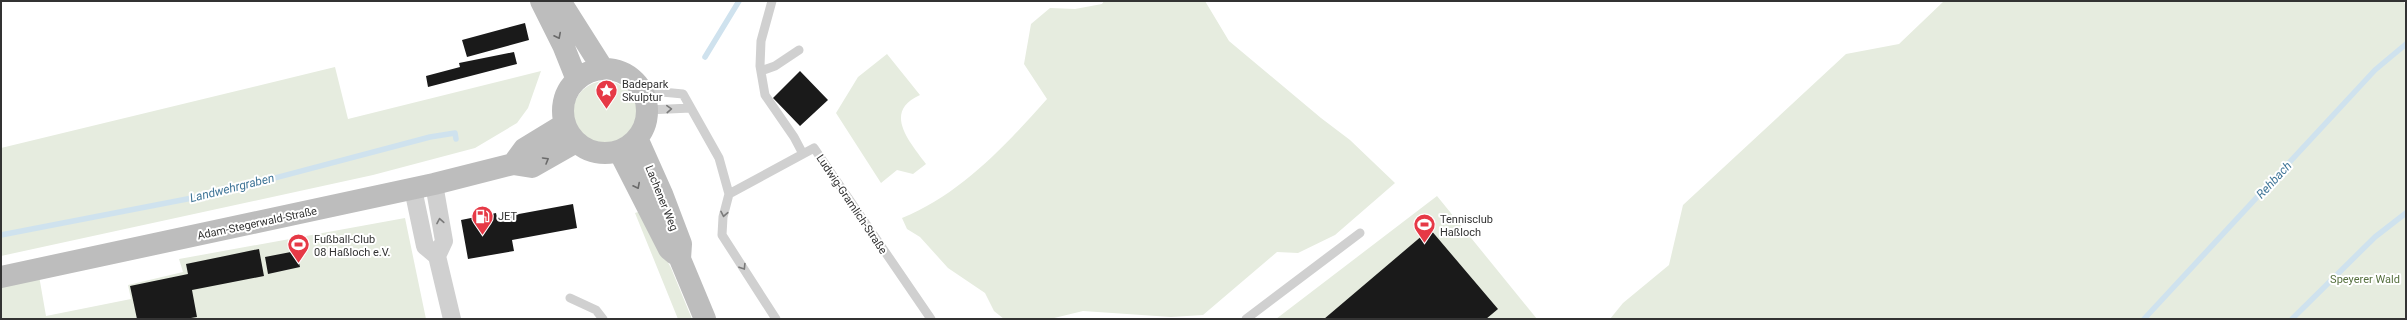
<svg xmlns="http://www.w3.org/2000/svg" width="2407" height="320" font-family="Roboto,sans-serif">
<rect width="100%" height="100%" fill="#fff"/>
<!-- green -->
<path fill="#e6ecdf" d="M1104 1H1205L1229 41 1321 118 1350 140 1395 183 1335 235 1298 253 1277 252 1203 315 1171 317 1083 311 1050 319H1004L994 311 985 293 948 268 920 237 907 229 902 218C960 195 1006 145 1047 99L1024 64 1031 24 1050 8 1075 9 1102 4Z
M1944 1H2403L2406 6V319H1610L1623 303 1669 265 1683 205 1846 54 1899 44Z
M887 54 920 95C882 112 910 142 926 164L913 174 897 170 881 183 836 113 858 77Z
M335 67 348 119 541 71 528 108 517 123 475 148 373 175 1 256V148Z
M573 113a32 32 0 1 1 64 0a32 32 0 1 1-64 0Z
M1437 196 1537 319H1276Z
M641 211 671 268 692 319H678L635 213Z
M405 218 426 319H1V277L38 270 46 316 131 299 128 285 183 272 179 259Z"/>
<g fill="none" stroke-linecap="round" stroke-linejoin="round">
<!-- stream -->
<path stroke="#cfe2ee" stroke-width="5.5" d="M705 57 739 1
M1 235 218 193 430 137 455 133 456 139
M2144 319 2375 70 2406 44
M2292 319 2375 237 2406 213"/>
</g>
<!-- building -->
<path fill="#1a1a1a" d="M525 23 529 40 467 57 462 40Z
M514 52 517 64 428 87 426 76 460 67 459 63Z
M800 71 828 100 800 126 773 98Z
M573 204 577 228 512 240 514 251 468 259 461 220 496 213 497 218Z
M1430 229 1498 309 1486 319H1324Z
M259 249 264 276 192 290 197 317 185 319H137L130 286 188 274 186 264Z
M296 251 300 267 268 274 265 257Z"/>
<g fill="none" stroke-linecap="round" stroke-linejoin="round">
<!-- service -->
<path stroke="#d0d0d0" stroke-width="9" d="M772 1 761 41 760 66 765 95 794 137 803 154
M761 71 775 66 799 50
M641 90 683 94 719 158 729 194 723 217 722 235 776 319
M647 110 691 108
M729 194 814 148 931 319
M570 298 596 310 603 319
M1246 319 1360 233"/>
<!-- minor -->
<path stroke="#d0d0d0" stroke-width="18" d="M434 184 444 241 437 256
M413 189 425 246 437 256 452 319"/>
<!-- secondary -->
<path stroke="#bdbdbd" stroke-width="22" d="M541 1 563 45 577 80
M560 1 603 69
M563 111a42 42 0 1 1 84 0a42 42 0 1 1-84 0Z
M637 138 662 194 681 244 680 259 705 319
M619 151 669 249 675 254
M513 164 524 149 565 124
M1 277 434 184 513 164 532 167 576 142"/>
</g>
<!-- one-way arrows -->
<defs><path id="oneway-chevron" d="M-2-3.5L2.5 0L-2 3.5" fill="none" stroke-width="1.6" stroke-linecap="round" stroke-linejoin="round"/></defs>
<g stroke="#6a6a6a">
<use href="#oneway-chevron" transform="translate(558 36) rotate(63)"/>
<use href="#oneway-chevron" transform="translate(546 160) rotate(-30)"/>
<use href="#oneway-chevron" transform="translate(637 186) rotate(63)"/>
</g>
<g stroke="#7a7a7a">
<use href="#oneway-chevron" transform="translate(669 109) rotate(-3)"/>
<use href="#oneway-chevron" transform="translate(724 214) rotate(101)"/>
<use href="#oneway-chevron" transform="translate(440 221) rotate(-100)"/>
<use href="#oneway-chevron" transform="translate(743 267) rotate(58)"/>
</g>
<!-- icons -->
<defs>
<symbol id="sight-pin" viewBox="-11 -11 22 30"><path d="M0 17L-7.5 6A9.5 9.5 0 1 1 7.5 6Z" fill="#e63946" stroke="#fff"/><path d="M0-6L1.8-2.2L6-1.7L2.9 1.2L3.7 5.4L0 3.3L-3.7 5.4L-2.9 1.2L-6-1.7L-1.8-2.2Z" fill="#fff"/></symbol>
<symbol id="fuel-pin" viewBox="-11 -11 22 30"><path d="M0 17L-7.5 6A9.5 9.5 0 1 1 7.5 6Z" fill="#e63946" stroke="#fff"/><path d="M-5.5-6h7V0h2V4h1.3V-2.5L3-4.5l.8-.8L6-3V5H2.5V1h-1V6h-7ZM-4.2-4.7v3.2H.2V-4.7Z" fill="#fff"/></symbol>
<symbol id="stadium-pin" viewBox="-11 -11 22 30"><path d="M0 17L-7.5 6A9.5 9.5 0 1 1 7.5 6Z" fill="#e63946" stroke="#fff"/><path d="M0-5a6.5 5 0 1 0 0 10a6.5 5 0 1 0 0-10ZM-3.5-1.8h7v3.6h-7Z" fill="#fff"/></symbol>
</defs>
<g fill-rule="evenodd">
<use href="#sight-pin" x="594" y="78" width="25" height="34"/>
<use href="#fuel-pin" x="470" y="204" width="25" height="34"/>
<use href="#stadium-pin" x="1412" y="212" width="25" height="34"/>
<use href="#stadium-pin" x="286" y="232" width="25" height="34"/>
</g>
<g text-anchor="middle" stroke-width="4" stroke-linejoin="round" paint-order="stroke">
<!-- poi labels -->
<g font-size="11" fill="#333" stroke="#fff" text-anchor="start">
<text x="622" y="88">Badepark<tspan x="622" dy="13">Skulptur</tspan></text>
<text x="498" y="220">JET</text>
<text x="1440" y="223">Tennisclub<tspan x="1440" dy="13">Haßloch</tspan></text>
<text x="314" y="243">Fußball-Club<tspan x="314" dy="13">08 Haßloch e.V.</tspan></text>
</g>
<!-- street labels -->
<g font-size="11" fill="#333" stroke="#fff">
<text transform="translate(662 198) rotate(68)" y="4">Lachener Weg</text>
<text transform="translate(852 204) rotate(56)" y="4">Ludwig-Gramlich-Straße</text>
<text transform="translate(257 223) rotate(-12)" y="4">Adam-Stegerwald-Straße</text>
</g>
<!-- park labels -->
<g font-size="11" fill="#56703f" stroke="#fff">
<text x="2365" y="283">Speyerer Wald</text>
</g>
<!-- water labels -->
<g font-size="12" font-style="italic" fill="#3f7597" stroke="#fff">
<text transform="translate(2274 180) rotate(-47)" y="4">Rehbach</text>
<text transform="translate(232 188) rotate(-14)" y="4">Landwehrgraben</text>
</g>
</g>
<!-- border -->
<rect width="2407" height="320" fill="none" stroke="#333333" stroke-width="4"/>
</svg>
